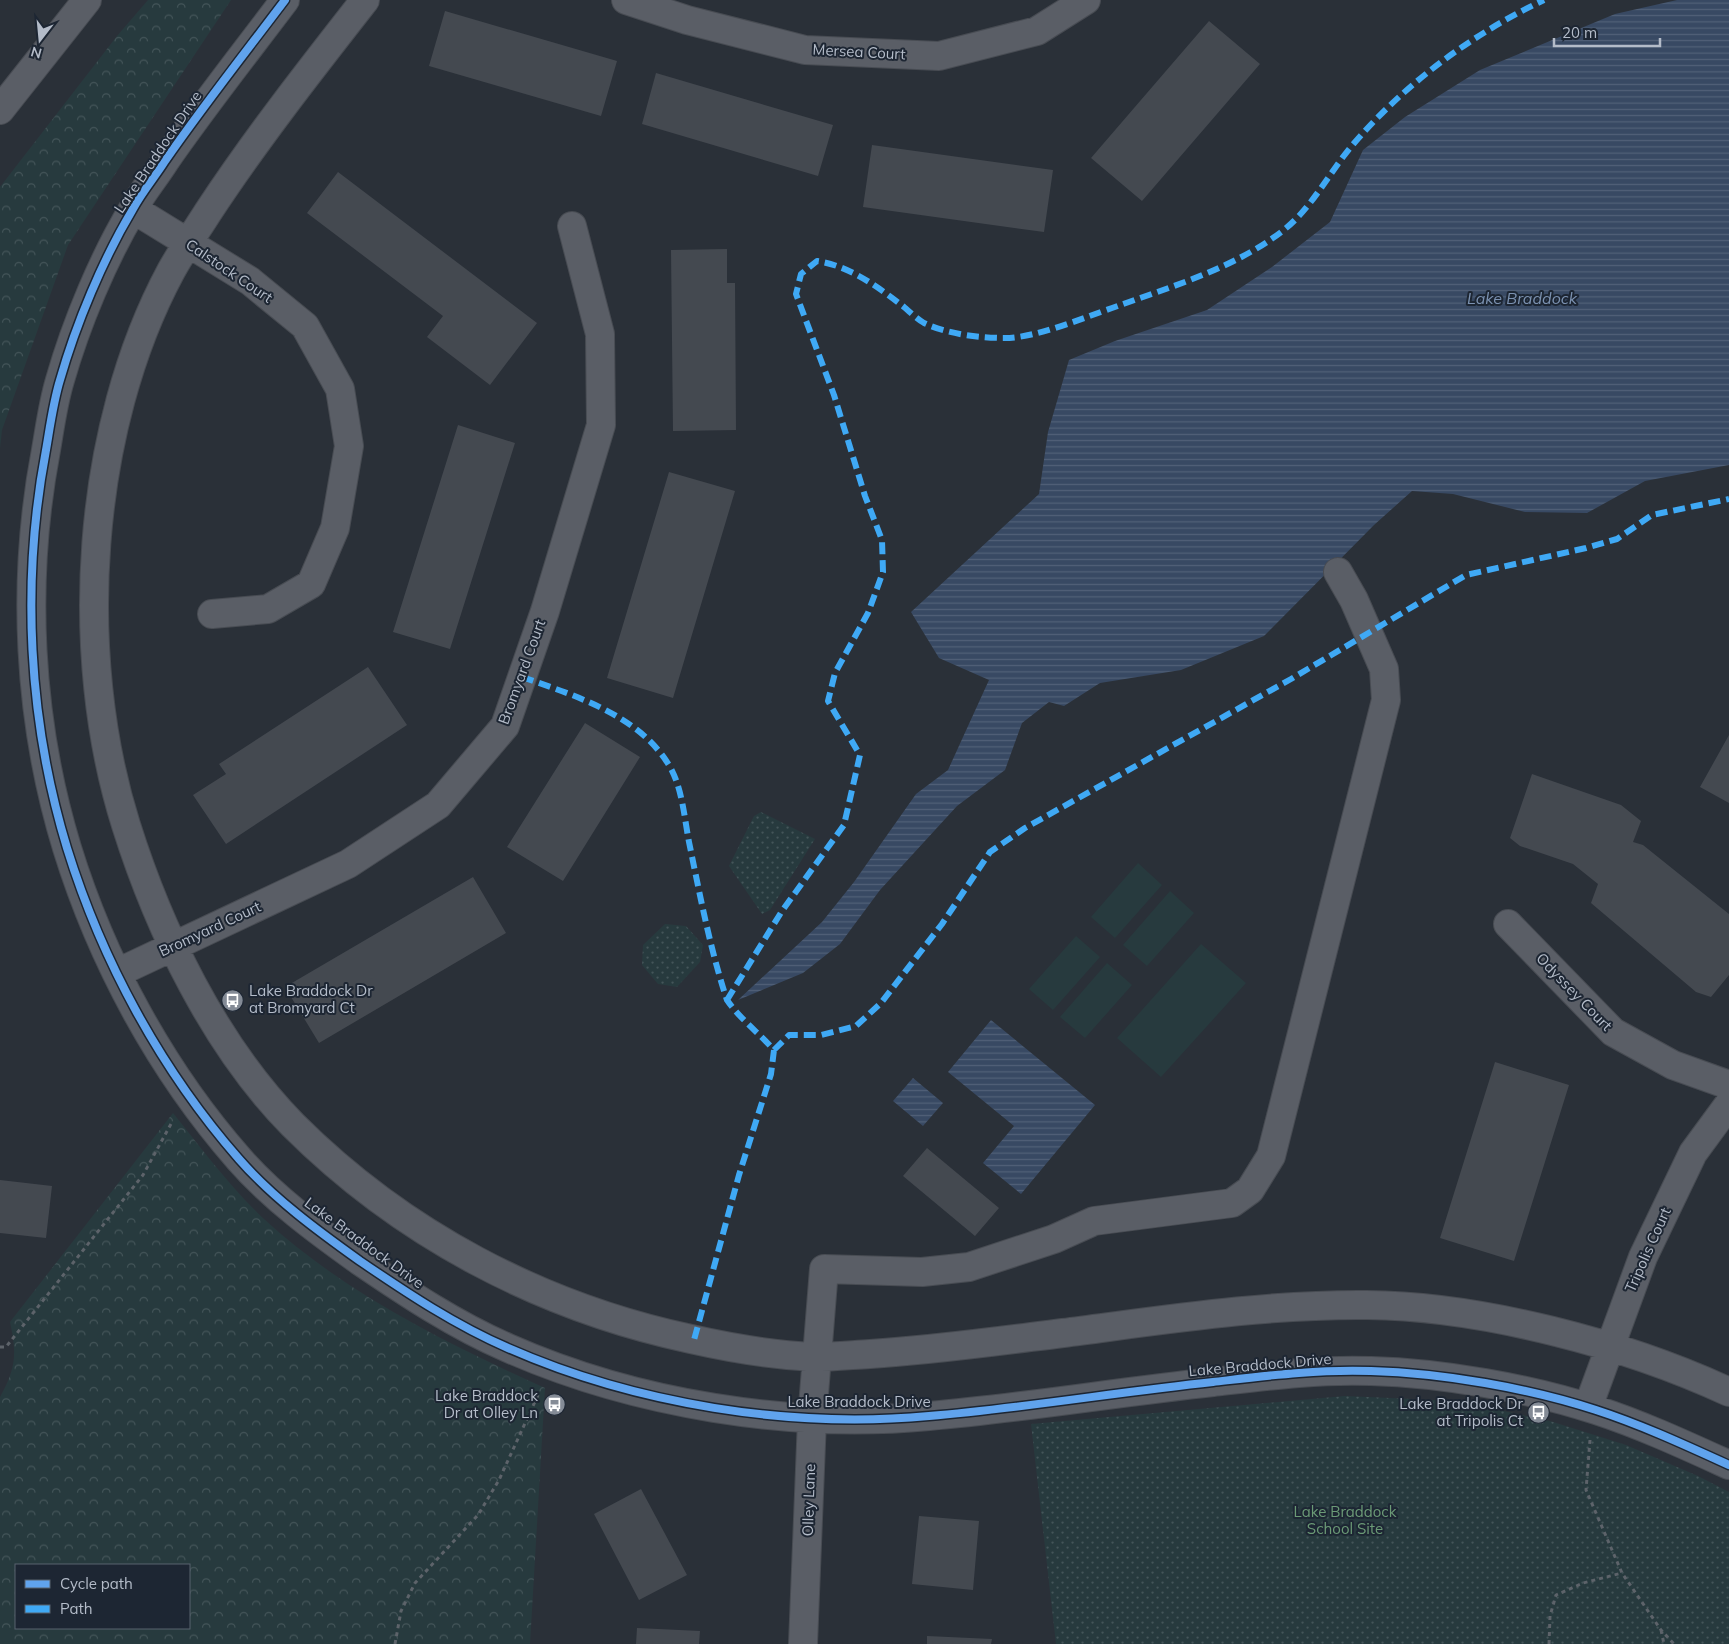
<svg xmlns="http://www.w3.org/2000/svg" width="1729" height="1644" font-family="Mulish,sans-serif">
<defs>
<pattern id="forest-crowns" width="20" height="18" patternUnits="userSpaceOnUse" patternTransform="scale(1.25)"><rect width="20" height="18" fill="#273a3e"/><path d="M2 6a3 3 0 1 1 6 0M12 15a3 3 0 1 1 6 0" fill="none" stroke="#445559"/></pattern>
<pattern id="park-dots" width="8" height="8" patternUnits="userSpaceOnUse" patternTransform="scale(1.25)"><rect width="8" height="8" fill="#273a3e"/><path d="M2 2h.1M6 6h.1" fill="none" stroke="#445559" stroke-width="1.8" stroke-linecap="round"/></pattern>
<pattern id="water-rules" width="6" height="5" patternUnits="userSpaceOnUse" patternTransform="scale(1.25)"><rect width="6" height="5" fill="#384963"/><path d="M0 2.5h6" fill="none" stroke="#526178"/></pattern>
</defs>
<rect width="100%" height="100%" fill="#2a3038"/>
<!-- forest -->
<path fill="url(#forest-crowns)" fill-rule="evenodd" d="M148 0H231L68 245 2 430 0 448V187L117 36Z
M173 1113C202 1149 230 1187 264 1219 346 1294 444 1342 545 1388L530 1644H0V1397C16 1368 17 1354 10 1322ZM189 1565V1628H16V1565Z"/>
<!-- park -->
<path fill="url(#park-dots)" d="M761 812 815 839 770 910 762 914 729 866 754 816Z
M665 924 686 926 703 945 700 962 677 987 658 984 642 965 643 945Z
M1345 1396 1457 1401 1550 1421 1626 1445 1698 1476 1729 1492V1644H1056L1031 1424Z"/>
<!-- pitch -->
<path fill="#273a3e" d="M1138 863 1162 885 1115 938 1091 917Z
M1170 891 1194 913 1147 966 1123 945Z
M1076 936 1100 957 1053 1010 1029 989Z
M1201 944 1246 983 1161 1077 1117 1038Z
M1107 963 1132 985 1085 1038 1060 1017Z"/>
<!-- water -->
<path fill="url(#water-rules)" d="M1677 0H1729V465L1645 481 1587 513 1525 512 1453 494 1412 491 1374 525 1264 636 1181 670 1100 683 1064 706 1049 702 1022 723 1005 770 957 806 880 890 840 944 803 973 738 1000 822 922 854 882 916 794 948 770 989 680 939 658 911 612 1039 494 1048 432 1069 360 1115 341 1207 310 1272 267 1330 222 1363 150 1405 117 1480 70 1615 14Z
M991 1020 1095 1105 1021 1194 983 1163 1014 1126 948 1072Z
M913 1078 943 1103 923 1126 893 1101Z"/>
<!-- building -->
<path fill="#444950" d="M445 11 617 61 601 116 429 66Z
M1209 21 1260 64 1142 201 1091 158Z
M656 73 833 125 818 176 642 124Z
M872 145 1053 170 1044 232 863 207Z
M338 172 537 323 490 385 427 337 443 316 307 213Z
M727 249V283H735L736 430 673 431 671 250Z
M458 425 515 443 450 649 393 632Z
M669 472 735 491 673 698 607 678Z
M368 667 407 725 226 844 193 795 226 774 219 764Z
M585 723 640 757 563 881 507 847Z
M1729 735V803L1700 787Z
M1532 774 1621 805 1641 821 1633 842 1643 845 1729 914V975L1711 997 1696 992 1591 903 1598 884 1573 864 1520 846 1510 838Z
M473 877 506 933 319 1043 285 987Z
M1495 1062 1569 1085 1514 1261 1440 1238Z
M927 1148 999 1208 975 1236 903 1176Z
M0 1180 52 1186 46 1238 0 1233Z
M641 1489 687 1575 639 1600 594 1514Z
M919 1516 979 1521 973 1590 912 1584Z
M637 1628 700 1631 699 1644H636Z
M927 1636 992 1639 991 1644H927Z"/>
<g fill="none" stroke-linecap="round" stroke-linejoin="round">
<defs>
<path id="minor" d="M285 0C245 53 203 106 165 161 155 177 142 192 133 209 103 259 76 324 60 380 53 403 50 427 46 450 21 581 28 720 67 848 102 961 161 1070 239 1159 273 1198 318 1231 360 1261 407 1293 455 1325 508 1348 635 1404 790 1429 929 1416 1024 1408 1118 1392 1213 1382 1265 1376 1318 1369 1371 1371 1442 1373 1529 1388 1596 1410 1642 1425 1685 1445 1729 1465
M365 0C311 69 256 139 208 212 196 231 182 251 171 271 86 429 72 654 126 825 159 930 215 1046 293 1125 402 1234 541 1307 691 1339 731 1348 773 1355 814 1357 833 1357 852 1355 870 1354 935 1350 999 1341 1063 1333 1164 1320 1265 1304 1367 1305 1481 1306 1626 1344 1729 1392
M626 0 687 20 805 50 939 56 1037 31 1086 0
M0 110 87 0
M133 209 250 281 305 326 340 389 349 446 335 528 311 584 268 609 212 614
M1508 924 1613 1032 1673 1065 1729 1085
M117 973 348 864 438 805 505 726 545 611 601 425 600 334 572 226
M1588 1407 1643 1257 1693 1153 1729 1104
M803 1644 812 1419 824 1269 922 1272 969 1267 1054 1239 1094 1221 1232 1203 1250 1190 1271 1156 1386 700 1384 669 1354 600 1338 572"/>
</defs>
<!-- minor casing -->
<use href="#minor" stroke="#484c53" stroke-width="30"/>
<!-- path -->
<path stroke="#5d636a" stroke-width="3" stroke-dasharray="4 4" stroke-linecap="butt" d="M0 1347H6L143 1175 171 1124
M1590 1440 1586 1490 1622 1573 1661 1630 1674 1644
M1661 1630 1664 1644
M395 1644 401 1611 415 1583 478 1515 499 1480 538 1395
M1549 1644 1550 1616 1556 1595 1583 1583 1622 1573"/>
<!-- minor -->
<use href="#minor" stroke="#5a5e66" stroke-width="28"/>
<!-- quiet -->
<path stroke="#3fa9f5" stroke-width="6" stroke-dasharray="12 6" stroke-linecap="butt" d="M522 677C573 695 636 714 667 762 682 784 684 816 689 842 700 895 710 949 727 1000 740 1019 759 1033 774 1050L771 1074 739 1175 694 1340
M727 1000 782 911 844 825 860 755 828 701 835 673 868 613 883 572 882 540 865 496 834 395 796 294 801 274 817 261C850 266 878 287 904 307 910 312 917 319 924 323 947 334 979 338 1005 338 1035 338 1083 318 1112 308 1170 287 1236 268 1285 229 1312 207 1328 175 1350 148 1402 86 1470 35 1544 0
M774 1050 789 1035H821L856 1026 881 1003 942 924 990 852 1025 828 1291 679 1466 575 1586 548 1617 539 1652 515 1729 499"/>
<defs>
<path id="cycleway" d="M285 0C245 53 203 106 165 161 155 177 142 192 133 209 103 259 76 324 60 380 53 403 50 427 46 450 21 581 28 720 67 848 102 961 161 1070 239 1159 273 1198 318 1231 360 1261 407 1293 455 1325 508 1348 635 1404 790 1429 929 1416 1024 1408 1118 1392 1213 1382 1265 1376 1318 1369 1371 1371 1442 1373 1529 1388 1596 1410 1642 1425 1685 1445 1729 1465"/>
</defs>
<!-- cycleway casing -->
<use href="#cycleway" stroke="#1d2633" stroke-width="11"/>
<!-- cycleway -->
<use href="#cycleway" stroke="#60a3ed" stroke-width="8"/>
</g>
<!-- icons -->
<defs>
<symbol id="bus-disc" viewBox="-11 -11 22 22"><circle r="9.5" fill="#848b96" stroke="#1d2633"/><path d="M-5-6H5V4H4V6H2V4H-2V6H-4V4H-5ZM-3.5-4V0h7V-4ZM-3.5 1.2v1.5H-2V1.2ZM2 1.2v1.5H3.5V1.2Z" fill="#fff"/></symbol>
</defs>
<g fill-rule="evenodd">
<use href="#bus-disc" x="220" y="988" width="25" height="25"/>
<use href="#bus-disc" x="542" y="1392" width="25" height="25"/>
<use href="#bus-disc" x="1526" y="1400" width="25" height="25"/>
</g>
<g text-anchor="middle" stroke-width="4" stroke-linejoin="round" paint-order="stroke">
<!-- street labels -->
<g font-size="15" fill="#b4bcc9" stroke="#1d2633">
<text transform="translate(859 52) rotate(3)" y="5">Mersea Court</text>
<text transform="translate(158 152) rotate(-56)" y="5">Lake Braddock Drive</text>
<text transform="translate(229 271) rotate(34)" y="5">Calstock Court</text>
<text transform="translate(522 672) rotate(-70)" y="5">Bromyard Court</text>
<text transform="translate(210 929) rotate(-25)" y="5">Bromyard Court</text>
<text transform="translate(1574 992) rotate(46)" y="5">Odyssey Court</text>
<text transform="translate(364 1243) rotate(36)" y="5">Lake Braddock Drive</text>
<text transform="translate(1648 1250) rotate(-66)" y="5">Tripolis Court</text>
<text transform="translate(1260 1365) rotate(-5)" y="5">Lake Braddock Drive</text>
<text x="859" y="1407">Lake Braddock Drive</text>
<text transform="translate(809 1500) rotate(-88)" y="5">Olley Lane</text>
</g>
<!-- poi labels -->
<g font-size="15" fill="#b4bcc9" stroke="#1d2633" text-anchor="end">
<text x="249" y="996" text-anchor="start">Lake Braddock Dr<tspan x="249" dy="17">at Bromyard Ct</tspan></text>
<text x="538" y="1401">Lake Braddock<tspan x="538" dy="17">Dr at Olley Ln</tspan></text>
<text x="1523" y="1409">Lake Braddock Dr<tspan x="1523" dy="17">at Tripolis Ct</tspan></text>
</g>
<!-- park labels -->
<g font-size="15" fill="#6b9a76" stroke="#1d2633">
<text x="1345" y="1517">Lake Braddock<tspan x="1345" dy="17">School Site</tspan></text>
</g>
<!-- water labels -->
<g font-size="16" font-style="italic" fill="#7c92b1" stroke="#1d2633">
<text x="1522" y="304">Lake Braddock</text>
</g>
</g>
<!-- legend -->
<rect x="15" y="1564" width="175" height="65" fill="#1d2633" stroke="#59626f"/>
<rect x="25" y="1580" width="25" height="8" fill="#60a3ed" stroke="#59626f"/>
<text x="60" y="1589" font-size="15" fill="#b4bcc9">Cycle path</text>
<rect x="25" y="1605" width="25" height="8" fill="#3fa9f5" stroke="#59626f"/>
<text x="60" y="1614" font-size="15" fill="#b4bcc9">Path</text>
<!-- north arrow -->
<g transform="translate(40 40) rotate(196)" stroke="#1d2633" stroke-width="4" paint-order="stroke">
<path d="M0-4L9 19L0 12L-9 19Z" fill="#b4bcc9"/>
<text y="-8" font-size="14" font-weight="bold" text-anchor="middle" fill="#b4bcc9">N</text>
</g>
<!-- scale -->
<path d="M1554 38v8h106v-8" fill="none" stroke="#b4bcc9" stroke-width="2.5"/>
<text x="1562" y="38" font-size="15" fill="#b4bcc9" stroke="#1d2633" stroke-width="4" paint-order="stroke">20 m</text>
</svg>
